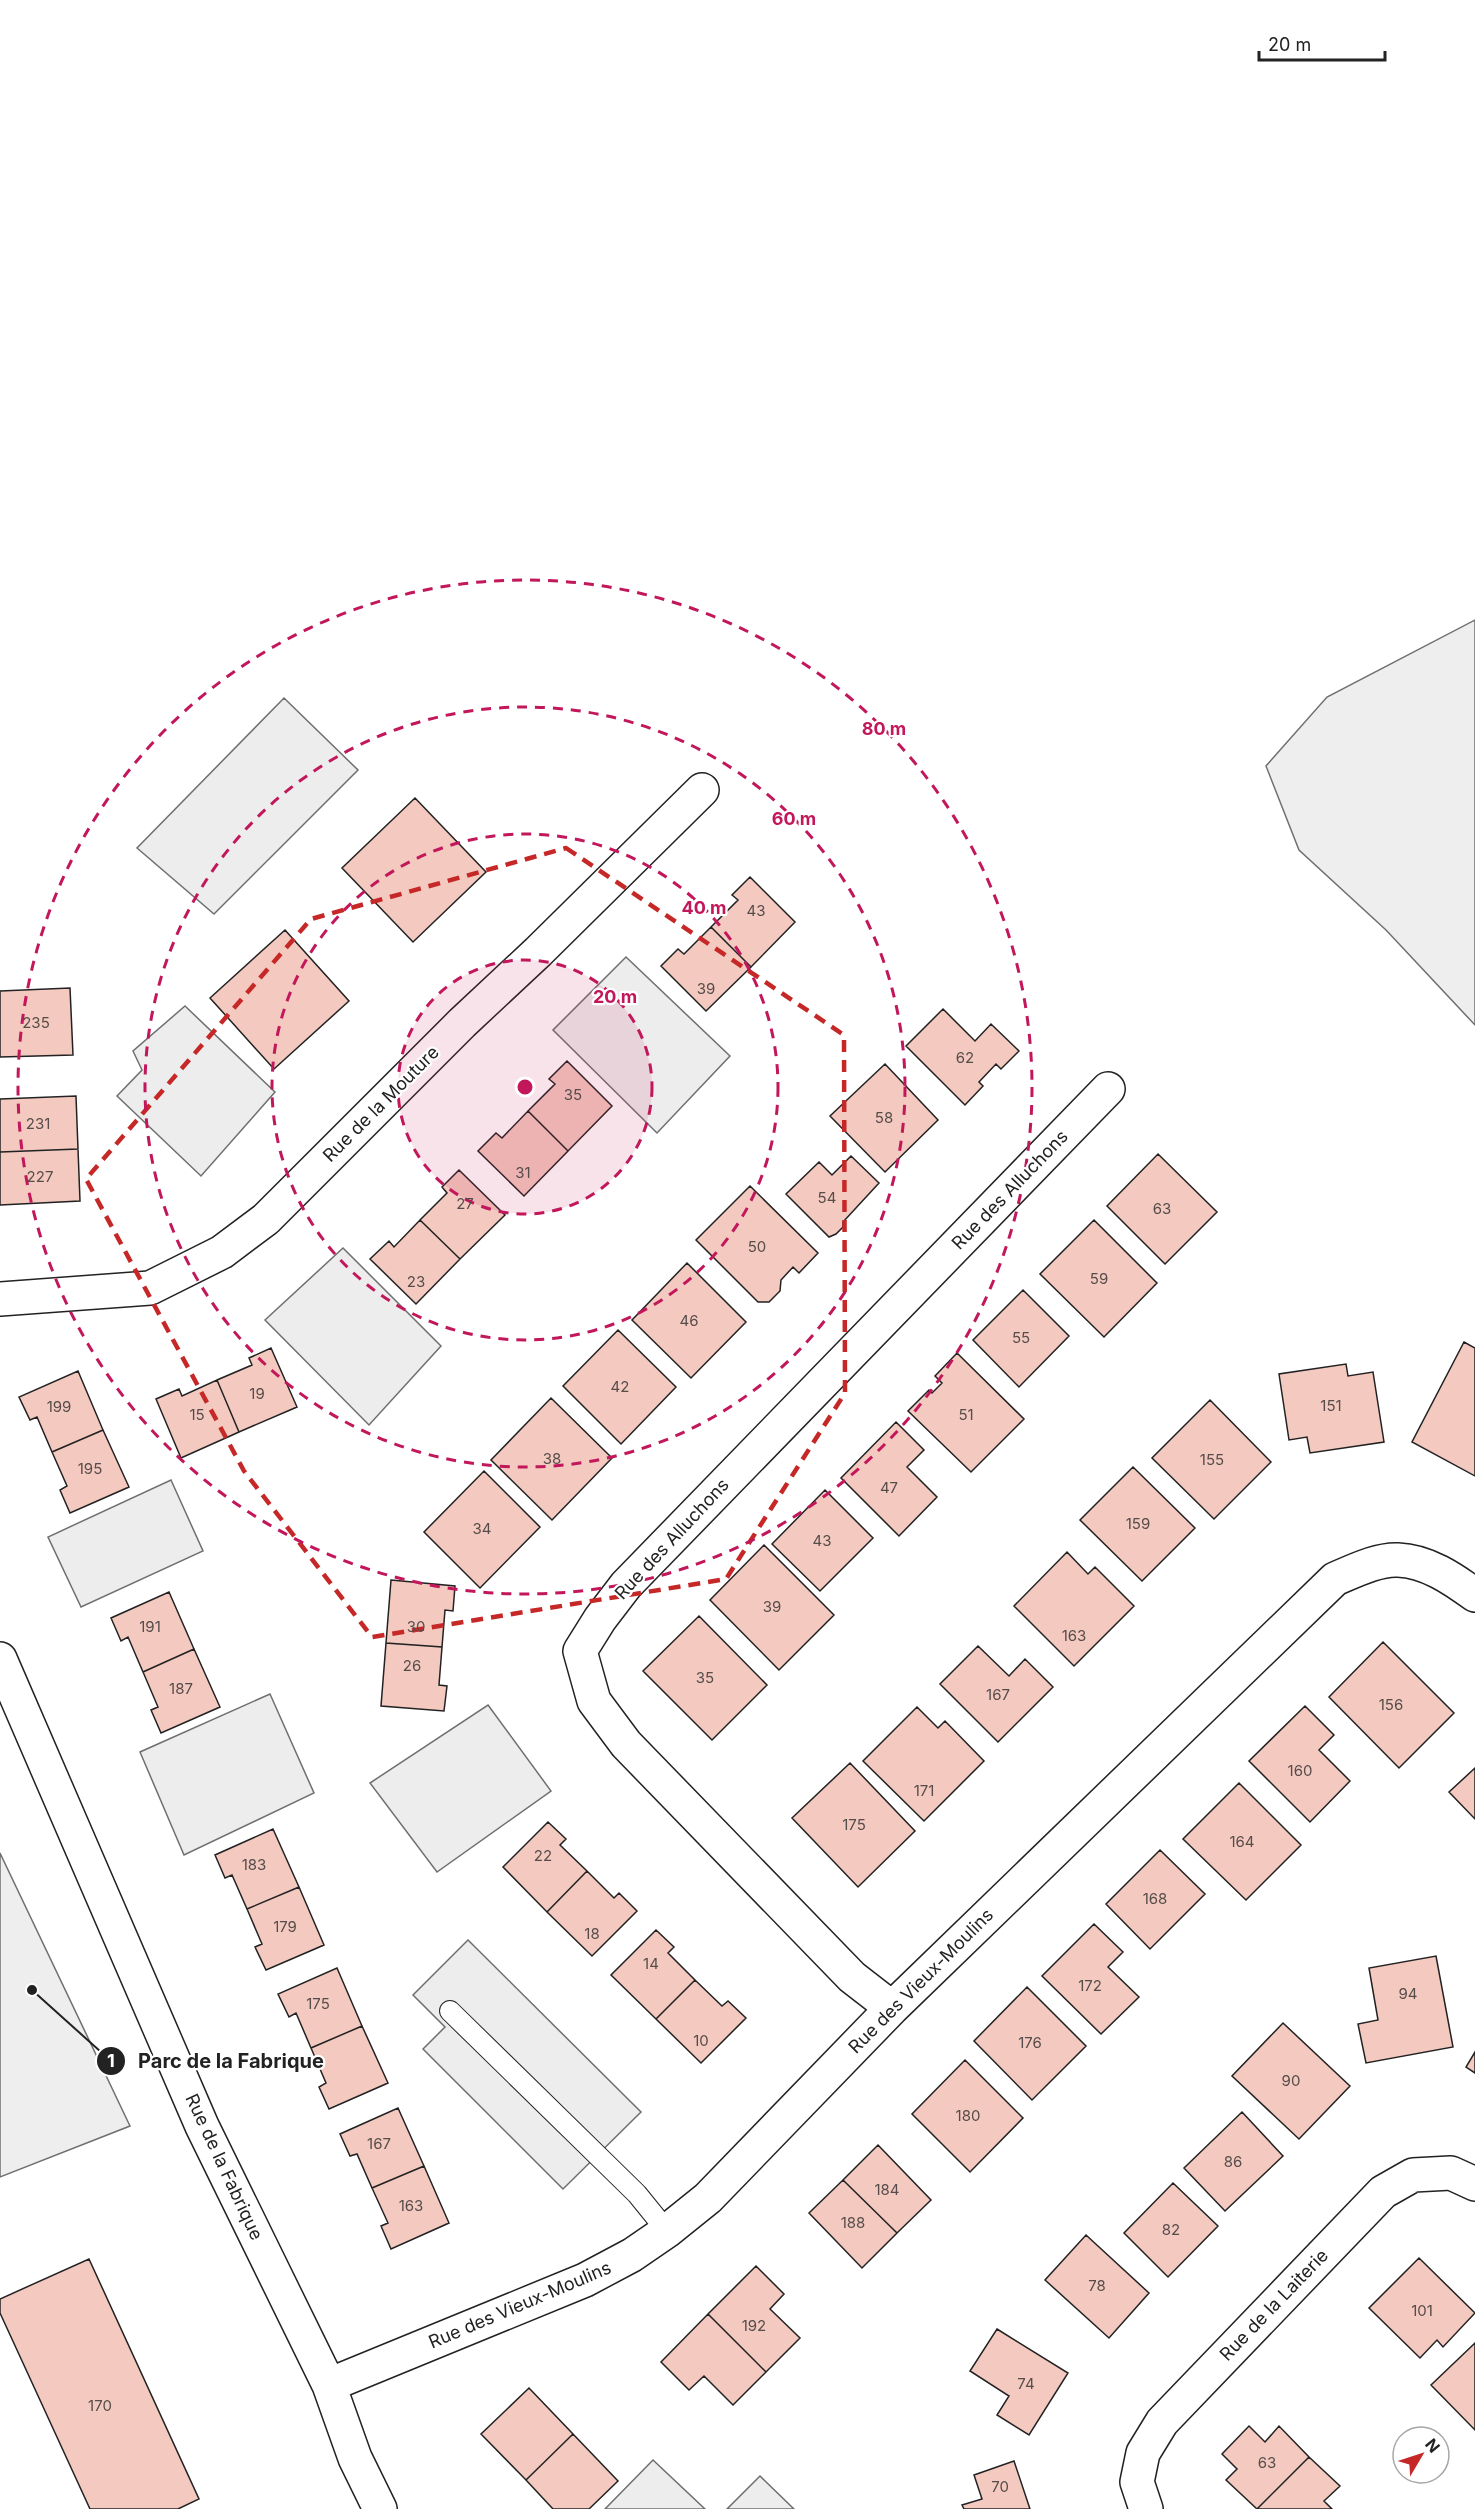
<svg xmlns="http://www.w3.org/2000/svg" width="1475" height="2509" font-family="Inter,sans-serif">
<rect width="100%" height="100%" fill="#fff"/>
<!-- green -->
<path fill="#eee" stroke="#6f6f6f" stroke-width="1.5" d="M1475 620V1025L1386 930 1299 850 1266 766 1327 697Z
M0 1853 130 2126 0 2177Z"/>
<!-- parking -->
<path fill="#ededed" stroke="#6f6f6f" stroke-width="1.5" d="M284 698 358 770 214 914 137 848Z
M626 957 730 1056 657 1133 553 1030Z
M185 1006 275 1092 201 1176 117 1096 142 1070 133 1051Z
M343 1248 441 1346 369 1425 265 1320Z
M171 1480 203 1551 81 1607 48 1537Z
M270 1694 314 1793 184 1855 140 1752Z
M488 1705 551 1791 437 1872 370 1783Z
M468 1940 641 2112 563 2189 423 2049 445 2027 413 1995Z
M653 2460 705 2509H605Z
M760 2476 794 2509H727Z"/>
<!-- building -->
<path fill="#f3c9c0" stroke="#222" stroke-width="1.5" d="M415 798 486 872 413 942 342 868Z
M750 877 795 922 751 967 711 927 738 900 732 895Z
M711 927 751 967 706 1011 661 966 678 949 684 954Z
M285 930 349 1001 274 1069 210 998Z
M70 988 73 1055 0 1057V991Z
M943 1009 975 1041 991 1024 1019 1051 1001 1069 996 1064 979 1082 983 1086 965 1105 906 1046Z
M567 1061 612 1106 568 1151 528 1111 555 1084 549 1079Z
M885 1064 938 1120 885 1172 830 1116Z
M76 1096 78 1149 0 1152V1099Z
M528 1111 568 1151 524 1196 478 1151 496 1133 502 1138Z
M78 1149 80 1201 0 1205V1152Z
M1158 1154 1217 1212 1165 1264 1107 1206Z
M851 1156 879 1183 843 1222V1227L836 1234 829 1237 786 1194 819 1162 832 1175Z
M459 1170 505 1215 460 1259 420 1220 447 1193 442 1187Z
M750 1186 818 1253 799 1273 793 1267 781 1280 780 1291 769 1302H758L696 1240Z
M420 1220 460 1259 416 1304 370 1259 389 1241 394 1247Z
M1094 1220 1157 1283 1104 1337 1040 1274Z
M687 1263 746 1322 691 1378 632 1320Z
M1023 1290 1069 1336 1019 1387 973 1340Z
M618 1330 676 1387 621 1444 563 1386Z
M1464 1342 1475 1348V1476L1412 1442Z
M271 1348 297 1407 239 1432 217 1380 252 1365 249 1358Z
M957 1353 1024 1419 971 1472 908 1411 929 1390 932 1393 942 1383 935 1376Z
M1346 1364 1348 1376 1373 1372 1384 1442 1310 1453 1307 1437 1289 1440 1279 1374Z
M78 1371 103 1430 52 1452 37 1417 30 1420 19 1397Z
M217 1380 239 1432 181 1458 156 1399 179 1389 182 1396Z
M551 1398 612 1458 552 1520 491 1460Z
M1210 1400 1271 1462 1214 1519 1152 1458Z
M896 1422 924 1450 907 1467 937 1497 899 1536 841 1478Z
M103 1430 129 1487 70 1513 60 1490 67 1486 52 1452Z
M1133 1467 1195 1528 1142 1581 1080 1520Z
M484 1471 540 1527 480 1588 424 1532Z
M825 1490 873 1538 820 1591 772 1544Z
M764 1545 834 1615 779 1670 710 1600Z
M1067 1552 1088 1574 1095 1567 1134 1606 1074 1666 1014 1606Z
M391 1580 455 1586 453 1611 445 1610 442 1647 386 1643Z
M169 1592 194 1649 143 1672 128 1637 121 1641 111 1618Z
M699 1616 767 1685 712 1740 643 1671Z
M1383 1642 1454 1713 1399 1768 1329 1697Z
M386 1643 442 1647 439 1685 447 1686 444 1711 381 1706Z
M978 1646 1009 1676 1025 1659 1053 1687 998 1742 940 1684Z
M194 1649 220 1707 161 1733 151 1710 158 1707 143 1672Z
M1305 1706 1334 1735 1319 1750 1350 1781 1310 1822 1249 1761Z
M917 1707 938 1728 945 1721 984 1761 924 1821 863 1761Z
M850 1763 915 1831 858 1887 792 1818Z
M1475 1768V1819L1449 1792Z
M1239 1783 1301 1845 1246 1900 1183 1839Z
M548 1822 566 1839 560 1845 587 1871 547 1912 503 1867Z
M273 1829 299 1887 247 1909 232 1875 225 1878 215 1855Z
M1160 1850 1205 1894 1150 1949 1106 1904Z
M587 1871 614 1898 619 1893 637 1911 592 1956 547 1912Z
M299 1887 324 1945 266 1970 255 1947 262 1944 247 1909Z
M1094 1924 1123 1952 1108 1967 1139 1997 1101 2034 1042 1976Z
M656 1930 674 1947 668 1953 695 1980 656 2019 611 1975Z
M1436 1956 1453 2047 1366 2063 1358 2024 1378 2020 1369 1968Z
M337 1968 362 2026 311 2048 296 2013 289 2017 278 1994Z
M695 1980 722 2006 728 2001 746 2018 701 2063 656 2019Z
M1027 1987 1086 2046 1032 2100 974 2041Z
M1283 2023 1350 2086 1299 2139 1232 2076Z
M362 2026 388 2083 329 2109 319 2087 326 2083 311 2048Z
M1475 2052V2073L1466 2067Z
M965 2060 1023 2118 970 2172 912 2114Z
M398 2108 424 2166 372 2188 357 2154 350 2156 340 2134Z
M1242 2112 1283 2156 1225 2211 1184 2168Z
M878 2145 931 2200 897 2233 843 2180Z
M424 2166 449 2223 391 2249 381 2226 388 2223 372 2188Z
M843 2180 897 2233 862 2268 809 2213Z
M1173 2183 1218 2226 1168 2277 1124 2233Z
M1086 2235 1149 2293 1109 2338 1045 2280Z
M1419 2258 1475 2313 1443 2347 1437 2340 1420 2358 1369 2308Z
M89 2259 199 2499 178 2509H90L0 2313V2299Z
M756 2266 784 2294 770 2309 800 2338 766 2372 708 2314Z
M708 2314 766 2372 733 2405 704 2376 689 2390 661 2362Z
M997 2329 1068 2373 1029 2435 997 2415 1009 2396 970 2371Z
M1475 2343V2430L1431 2385Z
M529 2388 573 2434 526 2480 481 2434Z
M1249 2426 1265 2442 1279 2426 1309 2457 1257 2509 1226 2480 1237 2469 1222 2454Z
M573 2434 618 2481 589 2509H553L526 2480Z
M1309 2457 1340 2486 1324 2501 1332 2509H1257Z
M1014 2461 1030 2509H964L962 2505 982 2499 974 2475Z"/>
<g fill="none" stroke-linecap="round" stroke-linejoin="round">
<defs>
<path id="lane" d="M450 2011 637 2194 667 2231"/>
<path id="street" d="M0 1299 150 1288 222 1252 266 1219 462 1023 538 952 702 790
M0 1659 202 2126 329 2385 355 2458 380 2509
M892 2008 852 1977 626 1744 594 1701 580 1651 600 1619 626 1585 1108 1089
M329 2385 585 2280 632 2255 667 2231 708 2198 892 2008 1335 1579C1354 1571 1378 1559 1398 1560 1427 1561 1453 1579 1475 1595
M1146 2509 1137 2482 1143 2453 1162 2422 1383 2192 1413 2175 1451 2173 1475 2184"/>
</defs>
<!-- lane casing -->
<use href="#lane" stroke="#222" stroke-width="22"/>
<!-- street casing -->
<use href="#street" stroke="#222" stroke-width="36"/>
<!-- lane -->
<use href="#lane" stroke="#fff" stroke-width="20"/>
<!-- street -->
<use href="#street" stroke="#fff" stroke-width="33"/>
</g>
<!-- marked area -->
<path fill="none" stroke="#c62828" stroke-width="4.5" stroke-dasharray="12 8" stroke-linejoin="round" d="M566 848 844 1035 845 1393 726 1579 372 1637 244 1471 86 1179 311 919Z"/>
<!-- distance rings -->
<circle cx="525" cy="1087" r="127" fill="#c2185b" fill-opacity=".12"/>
<g fill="none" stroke="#c2185b" stroke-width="3" stroke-dasharray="10 8">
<circle cx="525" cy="1087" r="127"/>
<circle cx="525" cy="1087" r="253"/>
<circle cx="525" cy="1087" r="380"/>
<circle cx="525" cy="1087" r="507"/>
</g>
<g text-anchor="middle" stroke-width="4.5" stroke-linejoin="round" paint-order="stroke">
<!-- number labels -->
<g font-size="15" fill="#564c4a">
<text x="756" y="916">43</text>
<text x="706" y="994">39</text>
<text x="36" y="1028">235</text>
<text x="965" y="1063">62</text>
<text x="573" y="1100">35</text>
<text x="884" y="1123">58</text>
<text x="38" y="1129">231</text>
<text x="523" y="1178">31</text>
<text x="40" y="1182">227</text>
<text x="827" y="1203">54</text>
<text x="465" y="1209">27</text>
<text x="1162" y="1214">63</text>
<text x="757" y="1252">50</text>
<text x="1099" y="1284">59</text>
<text x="416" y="1287">23</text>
<text x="689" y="1326">46</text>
<text x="1021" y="1343">55</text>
<text x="620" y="1392">42</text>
<text x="257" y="1399">19</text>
<text x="1331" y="1411">151</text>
<text x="59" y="1412">199</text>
<text x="197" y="1420">15</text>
<text x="966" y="1420">51</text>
<text x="552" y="1464">38</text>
<text x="1212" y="1465">155</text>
<text x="90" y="1474">195</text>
<text x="889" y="1493">47</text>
<text x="1138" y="1529">159</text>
<text x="482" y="1534">34</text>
<text x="822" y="1546">43</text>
<text x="772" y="1612">39</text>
<text x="150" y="1632">191</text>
<text x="416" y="1632">30</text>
<text x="1074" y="1641">163</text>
<text x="412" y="1671">26</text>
<text x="705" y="1683">35</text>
<text x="181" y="1694">187</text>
<text x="998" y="1700">167</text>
<text x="1391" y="1710">156</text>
<text x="1300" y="1776">160</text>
<text x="924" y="1796">171</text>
<text x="854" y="1830">175</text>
<text x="1242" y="1847">164</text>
<text x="543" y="1861">22</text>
<text x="254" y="1870">183</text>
<text x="1155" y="1904">168</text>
<text x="285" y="1932">179</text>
<text x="592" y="1939">18</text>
<text x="651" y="1969">14</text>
<text x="1090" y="1991">172</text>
<text x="1408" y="1999">94</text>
<text x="318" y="2009">175</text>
<text x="701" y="2046">10</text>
<text x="1030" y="2048">176</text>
<text x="1291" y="2086">90</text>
<text x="968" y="2121">180</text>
<text x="379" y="2149">167</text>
<text x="1233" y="2167">86</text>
<text x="887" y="2195">184</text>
<text x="411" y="2211">163</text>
<text x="853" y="2228">188</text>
<text x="1171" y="2235">82</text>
<text x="1097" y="2291">78</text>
<text x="1422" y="2316">101</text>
<text x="754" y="2331">192</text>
<text x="1026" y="2389">74</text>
<text x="100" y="2411">170</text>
<text x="1267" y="2468">63</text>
<text x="1000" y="2492">70</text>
</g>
<!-- street labels -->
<g font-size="18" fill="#222" stroke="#fff">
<text transform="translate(381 1104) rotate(-45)" y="6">Rue de la Mouture</text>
<text transform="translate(1010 1190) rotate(-46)" y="6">Rue des Alluchons</text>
<text transform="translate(672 1539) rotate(-47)" y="6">Rue des Alluchons</text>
<text transform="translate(921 1981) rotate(-45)" y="6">Rue des Vieux-Moulins</text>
<text transform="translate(224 2167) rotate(65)" y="6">Rue de la Fabrique</text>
<text transform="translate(520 2305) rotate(-23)" y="6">Rue des Vieux-Moulins</text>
<text transform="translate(1274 2305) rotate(-46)" y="6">Rue de la Laiterie</text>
</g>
</g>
<circle cx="525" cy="1087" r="9" fill="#c2185b" stroke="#fff" stroke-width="3"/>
<g font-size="18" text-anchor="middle" font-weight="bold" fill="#c2185b" stroke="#fff" stroke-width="4.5" stroke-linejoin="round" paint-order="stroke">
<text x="884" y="735">80 m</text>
<text x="794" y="825">60 m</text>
<text x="704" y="914">40 m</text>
<text x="615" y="1003">20 m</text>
</g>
<!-- callouts -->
<path fill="none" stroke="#222" stroke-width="2" d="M32 1990L111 2061"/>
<g fill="#222" stroke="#fff" stroke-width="2">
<circle cx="32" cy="1990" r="6"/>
<circle cx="111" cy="2061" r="15"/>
</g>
<g font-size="18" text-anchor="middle" font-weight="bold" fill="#fff">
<text x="111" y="2067">1</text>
</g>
<g font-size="20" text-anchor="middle" font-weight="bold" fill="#222" stroke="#fff" stroke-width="4.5" stroke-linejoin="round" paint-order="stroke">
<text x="231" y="2068">Parc de la Fabrique</text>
</g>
<!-- north arrow -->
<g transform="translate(1421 2455) rotate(51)"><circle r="28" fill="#ffffff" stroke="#a7a7a7" stroke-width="1.5"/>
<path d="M0-4.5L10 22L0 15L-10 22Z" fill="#c62828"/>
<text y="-9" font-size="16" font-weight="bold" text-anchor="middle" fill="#222222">N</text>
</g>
<!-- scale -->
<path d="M1259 51v9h126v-9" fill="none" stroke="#222222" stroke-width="3"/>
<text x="1268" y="51" font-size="18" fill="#222222" stroke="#ffffff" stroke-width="4.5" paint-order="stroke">20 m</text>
</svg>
